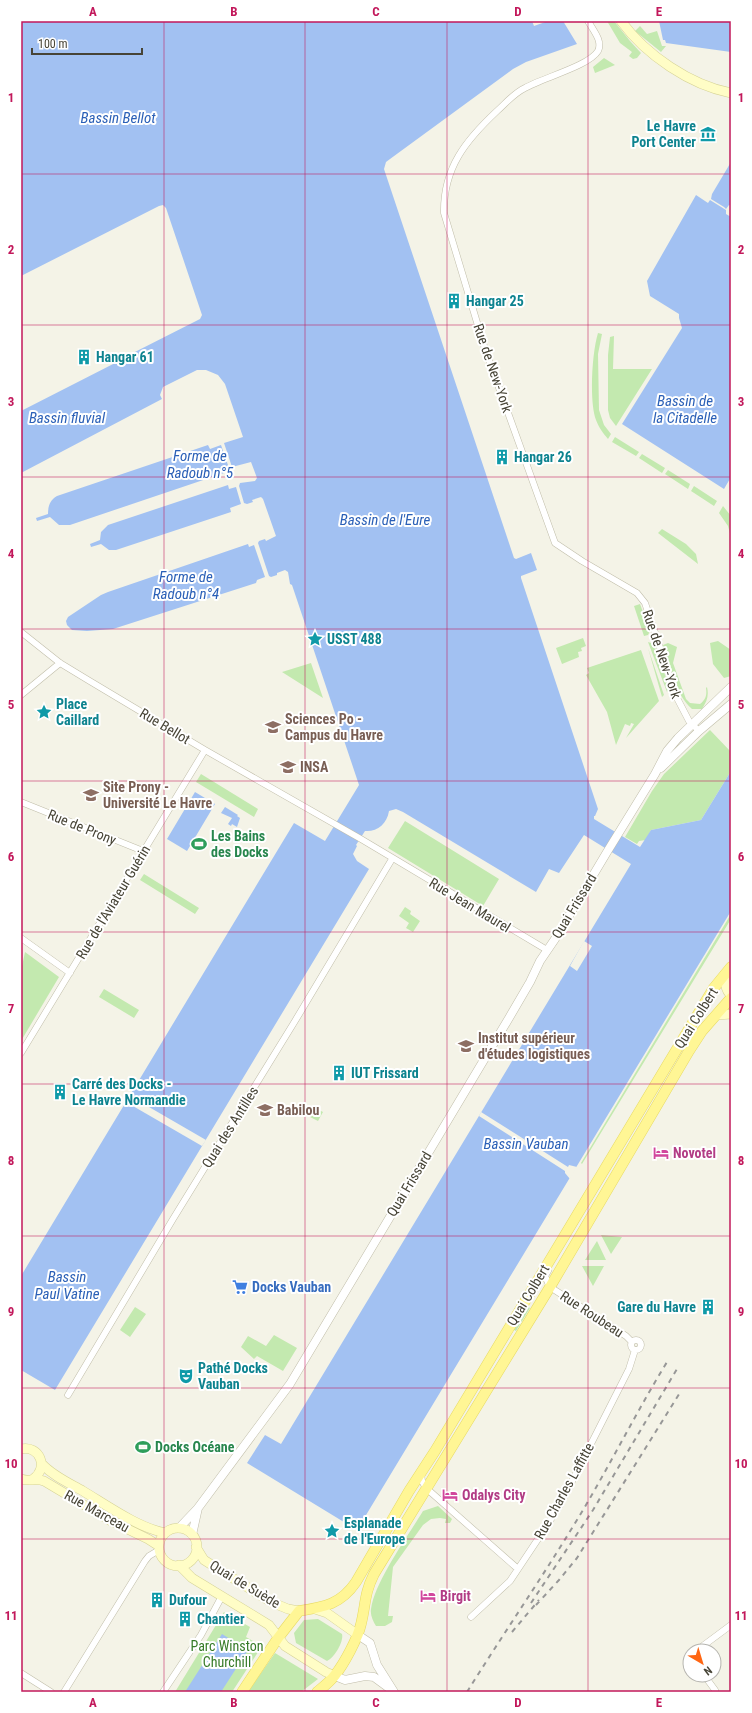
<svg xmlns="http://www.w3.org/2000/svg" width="752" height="1713" font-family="'Roboto Condensed',sans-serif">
<rect width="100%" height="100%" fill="#f4f3e7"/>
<!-- green -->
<path fill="#c3e9af" d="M607 21H614L630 41 641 53 637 58 633 59 629 56 632 52 620 43Z
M640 26 647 34 657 31 662 46H666L661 52 635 31Z
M604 58 615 65 595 73 593 67Z
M598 333 602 334 598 354 599 410 604 425 611 434 608 439C603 433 599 428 596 420 589 402 592 352 598 333Z
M614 336 613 369H652L616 426 610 418 608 410V355L610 337Z
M615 437 639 452 636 456 612 442Z
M642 454 665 468 662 473 639 458Z
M668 470 690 484 688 489 665 474Z
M694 486 717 501 714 506 691 491Z
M723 506 731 516V537L728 526 719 513Z
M662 529 686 544 696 554 698 564 658 533Z
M640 604 650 631 648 635 644 636 634 606Z
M583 638 586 646 581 648 582 651 578 652 579 657 562 664 556 648Z
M718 641 731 650V676L724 678 713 664 710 643Z
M648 642 654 644 670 689 667 692Z
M668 643 677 647 673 663 686 699 690 703 700 704C706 699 707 695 706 688L707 687C709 696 707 701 702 709H692C675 694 670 666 663 645Z
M648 648 664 695 662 697Z
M641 650 659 701 626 738 634 724 631 723 630 726 625 724 616 745 607 712 586 675 589 673 587 668Z
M311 663 323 698 282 672Z
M710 730 731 752V771L701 820 651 830 646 840 639 841 637 844 625 837 652 791 664 774Z
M201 774 258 809 254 817 196 782Z
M405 821 499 879 483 906 388 848Z
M144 874 199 908 195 914 140 880Z
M405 907 411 911 410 914 420 921 413 932 406 928 409 923 399 916Z
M731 914V919L582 1164 581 1163Z
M25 952 59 977 21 1041V971Z
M104 989 139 1010 134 1018 99 997Z
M315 1108 323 1112 318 1121 310 1117Z
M601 1235 622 1237 611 1254Z
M597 1241 606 1260H585Z
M582 1266H604L593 1286Z
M526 1306 530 1308 516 1331 512 1329Z
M135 1307 146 1314 130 1337 120 1330Z
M274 1335 297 1348 283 1371 257 1356 254 1359 241 1347 248 1336 266 1346Z
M438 1506 452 1519 450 1523H445L446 1519 440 1518 431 1519 423 1525 393 1567 388 1616H393L392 1622 385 1626H376C373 1621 370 1615 371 1609 375 1581 408 1536 423 1511Z
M224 1612 250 1627 246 1637 262 1646 232 1692H175Z
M318 1619 342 1634C344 1642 334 1658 327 1661L296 1643 294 1633 304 1620Z
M275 1653 318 1679 301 1692H248Z"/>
<!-- water -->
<path fill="#a2c1f2" d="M21 21H532L534 26 548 21H563L577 44 526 62 513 69 390 159 386 162 384 169 514 558 516 559 531 553 537 570 521 576V578L598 809 595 816H594V819L640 847 651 830 701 820 731 771V911L357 1530 247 1463 265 1435 281 1444 631 864 584 835 559 873 549 869 536 892 403 812 396 809 389 811C387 824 377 832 365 831L356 845 357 846 353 854 357 861 369 869 55 1390 21 1370V1276L294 823 325 841 359 785 292 585 290 584 288 572 285 570 277 573V575L271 577 269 576 258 543 259 541 265 539 266 541 276 536 263 499 261 497 252 500 253 502 247 504 244 503 239 486 240 483 255 481 257 478 251 462 232 467 224 443 243 437 225 384 218 375 206 370H197L163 387 160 395 162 399 21 473V411L119 361 118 359 126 355 127 356 200 319 202 315 166 208 163 205 159 206 21 276Z
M659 21H731V52L666 43 665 40H663Z
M731 162V205H729L726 209 724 207 711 199 712 194Z
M696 195 708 203 710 200 726 210V214L731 217V477L724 489 622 424 682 328 679 318V314L650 296 647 281Z
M208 445 210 449 221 445 229 468 223 470 224 473 70 525H59L50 517 37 521 36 518 48 514C48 506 50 500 57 496Z
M228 485 229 489 236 487 241 504 230 508 231 512 116 550H109L101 544 91 547 90 544 100 540 101 532 108 525Z
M248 544 249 547 254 545 265 577 257 580 256 583 113 629 87 631 72 630 67 625 66 621 68 617 101 595 108 592Z
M195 792 215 804 187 851 167 839Z
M225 807 238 815 237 816 240 818 237 827 232 824 231 826 228 824 232 818 221 813Z
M222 1634 248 1650 221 1692H185Z"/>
<!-- pier -->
<path fill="#f4f3e7" d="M584 941 592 946 577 971 570 966Z
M130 1096 206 1140 202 1146 126 1102Z
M481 1112 568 1167 569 1165 577 1167 570 1179 565 1173V1171L479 1116Z"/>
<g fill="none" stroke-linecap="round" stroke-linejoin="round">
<defs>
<path id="minor" d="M588 21C593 30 603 41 598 51 589 66 542 78 525 88 514 93 506 103 497 111 466 140 443 168 444 213L485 349 555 543 582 561 637 593 645 603 677 698 689 721 699 731
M21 632 60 663 88 680 205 750 361 839 547 950
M21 695 60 663
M21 802 143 851
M21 938 70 973
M21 1053 205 750
M548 1271 545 1276 550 1287 626 1336 632 1342
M631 1345a5 5 0 1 1 10 0a5 5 0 1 1-10 0Z
M68 1395 173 1219 295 1021 392 859
M421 1474 422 1481 426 1488 518 1569
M471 1617 510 1581 548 1524 560 1505 629 1369 635 1350
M696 1651 731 1625
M690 1655V1656
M21 1673 51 1692
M704 1675 715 1690
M64 1692 145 1561 149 1556 159 1550
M163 1692 201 1635 222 1596"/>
<path id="tertiary" d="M661 768 699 731 731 704
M179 1528 198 1508 290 1384 509 1018 530 982 540 961 555 939 607 852 655 774 667 751 678 738 731 687
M192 1535 198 1508
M358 1635 370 1643 377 1665 394 1692
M335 1676 345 1680 365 1676 374 1677 389 1688"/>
<path id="secondary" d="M621 21C646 55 690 85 731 93
M725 974C725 982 725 990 731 995
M717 1015 731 1014
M21 1449C40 1445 49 1468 33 1479
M42 1464C53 1476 69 1483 83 1491 108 1506 137 1527 165 1533
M21 1479C29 1482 36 1478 44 1481L111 1521 148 1539 159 1546
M159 1547a19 19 0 1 1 38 0a19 19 0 1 1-38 0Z
M196 1547 204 1560 271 1602 288 1609 299 1611
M179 1565 192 1578 269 1625 285 1646 326 1672 335 1676
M315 1609 327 1613 358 1635"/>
<path id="primary" d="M242 1692 278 1638 299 1611C325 1607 341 1604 356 1582L409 1491 435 1451 713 989 731 967
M317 1692C323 1687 330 1682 335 1675 344 1664 358 1638 361 1624 366 1604 364 1594 374 1574L550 1287 689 1051 702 1031 731 998"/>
</defs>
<!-- minor casing -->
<use href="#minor" stroke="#c0bda9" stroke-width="7"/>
<!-- tertiary casing -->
<use href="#tertiary" stroke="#c0bda9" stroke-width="9"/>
<!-- secondary casing -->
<use href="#secondary" stroke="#d5d296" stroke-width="10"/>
<!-- primary casing -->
<use href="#primary" stroke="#e7da62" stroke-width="11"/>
<!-- minor -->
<use href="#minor" stroke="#fff" stroke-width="6"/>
<!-- tertiary -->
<use href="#tertiary" stroke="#fff" stroke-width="8"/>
<!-- secondary -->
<use href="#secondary" stroke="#fffdc6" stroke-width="9"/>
<!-- primary -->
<use href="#primary" stroke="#fff695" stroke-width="10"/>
<!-- rail -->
<path stroke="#979797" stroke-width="2" stroke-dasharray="5 5" stroke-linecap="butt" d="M531 1603 593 1510 677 1369
M536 1605 559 1580 577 1558 681 1391
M512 1632 539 1600
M467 1692C505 1631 546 1572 583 1510 612 1461 637 1411 667 1362"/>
</g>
<!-- grid -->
<path fill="none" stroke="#c2185b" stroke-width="1" stroke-opacity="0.55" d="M164 21V1692M305 21V1692M447 21V1692M588 21V1692M21 174H731M21 325H731M21 477H731M21 629H731M21 781H731M21 932H731M21 1084H731M21 1236H731M21 1388H731M21 1539H731"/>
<!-- icons -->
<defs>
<symbol id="museum-bare" viewBox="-9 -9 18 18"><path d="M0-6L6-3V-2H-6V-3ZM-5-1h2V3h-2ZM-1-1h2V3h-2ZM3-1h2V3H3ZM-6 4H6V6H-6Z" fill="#0f9aa8" stroke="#fff" stroke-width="2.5" paint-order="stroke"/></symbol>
<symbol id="building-bare" viewBox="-9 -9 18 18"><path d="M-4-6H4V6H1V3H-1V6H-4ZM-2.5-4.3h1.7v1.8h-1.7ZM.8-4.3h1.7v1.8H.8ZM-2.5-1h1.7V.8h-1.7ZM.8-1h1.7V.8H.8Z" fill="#0f9aa8" stroke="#fff" stroke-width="2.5" paint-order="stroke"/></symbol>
<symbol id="sight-bare" viewBox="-9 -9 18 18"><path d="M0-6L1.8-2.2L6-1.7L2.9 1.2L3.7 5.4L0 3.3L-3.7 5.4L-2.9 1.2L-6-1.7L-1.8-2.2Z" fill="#0f9aa8" stroke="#fff" stroke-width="2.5" paint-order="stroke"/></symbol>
<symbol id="university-bare" viewBox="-9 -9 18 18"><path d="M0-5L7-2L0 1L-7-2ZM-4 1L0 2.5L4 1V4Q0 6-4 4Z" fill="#8d6e63" stroke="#fff" stroke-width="2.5" paint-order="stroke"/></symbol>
<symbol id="stadium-bare" viewBox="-9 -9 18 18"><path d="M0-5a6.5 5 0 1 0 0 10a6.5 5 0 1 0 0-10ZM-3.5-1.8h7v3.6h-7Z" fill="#2e9e5b" stroke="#fff" stroke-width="2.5" paint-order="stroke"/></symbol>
<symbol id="school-bare" viewBox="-9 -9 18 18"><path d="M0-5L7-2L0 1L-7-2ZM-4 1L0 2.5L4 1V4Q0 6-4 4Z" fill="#8d6e63" stroke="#fff" stroke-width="2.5" paint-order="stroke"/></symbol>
<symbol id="hotel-bare" viewBox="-9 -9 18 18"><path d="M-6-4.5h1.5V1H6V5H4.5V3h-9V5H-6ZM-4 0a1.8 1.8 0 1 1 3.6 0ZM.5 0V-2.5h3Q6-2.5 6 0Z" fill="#d1479c" stroke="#fff" stroke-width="2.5" paint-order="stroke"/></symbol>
<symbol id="supermarket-bare" viewBox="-9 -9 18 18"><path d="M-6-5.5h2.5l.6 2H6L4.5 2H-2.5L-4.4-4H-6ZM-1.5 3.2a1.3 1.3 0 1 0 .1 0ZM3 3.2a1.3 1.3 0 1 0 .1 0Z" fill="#3f7fe0" stroke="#fff" stroke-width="2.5" paint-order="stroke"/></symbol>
<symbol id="theatre-bare" viewBox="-9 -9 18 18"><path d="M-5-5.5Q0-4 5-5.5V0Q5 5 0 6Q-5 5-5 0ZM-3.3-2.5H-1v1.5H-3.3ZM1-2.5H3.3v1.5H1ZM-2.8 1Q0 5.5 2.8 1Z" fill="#0f9aa8" stroke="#fff" stroke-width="2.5" paint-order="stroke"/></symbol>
</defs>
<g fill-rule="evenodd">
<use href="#museum-bare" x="697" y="123" width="22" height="22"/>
<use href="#building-bare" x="443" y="290" width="22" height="22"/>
<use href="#building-bare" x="73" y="346" width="22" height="22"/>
<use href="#building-bare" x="491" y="446" width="22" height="22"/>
<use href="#sight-bare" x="304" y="628" width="22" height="22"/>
<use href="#sight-bare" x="33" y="701" width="22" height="22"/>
<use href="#university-bare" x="262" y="716" width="22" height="22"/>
<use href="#university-bare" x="277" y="756" width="22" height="22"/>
<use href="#university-bare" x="80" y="784" width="22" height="22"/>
<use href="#stadium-bare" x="188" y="833" width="22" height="22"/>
<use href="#university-bare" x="455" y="1035" width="22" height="22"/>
<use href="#building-bare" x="328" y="1062" width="22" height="22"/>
<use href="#building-bare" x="49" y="1081" width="22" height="22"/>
<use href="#school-bare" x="254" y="1099" width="22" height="22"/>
<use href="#hotel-bare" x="650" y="1142" width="22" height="22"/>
<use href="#supermarket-bare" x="229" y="1276" width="22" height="22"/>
<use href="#building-bare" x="697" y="1296" width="22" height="22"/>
<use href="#theatre-bare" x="175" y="1365" width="22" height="22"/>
<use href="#stadium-bare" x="132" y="1436" width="22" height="22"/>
<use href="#hotel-bare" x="439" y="1484" width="22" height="22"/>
<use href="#sight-bare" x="321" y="1520" width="22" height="22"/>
<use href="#hotel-bare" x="417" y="1585" width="22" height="22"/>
<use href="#building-bare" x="146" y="1589" width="22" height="22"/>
<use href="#building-bare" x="174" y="1608" width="22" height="22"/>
</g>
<g text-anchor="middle" stroke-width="4" stroke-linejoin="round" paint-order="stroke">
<!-- culture labels -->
<g font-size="14" font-weight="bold" fill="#0d838f" stroke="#fff" text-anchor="start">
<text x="696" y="131" text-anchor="end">Le Havre<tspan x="696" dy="16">Port Center</tspan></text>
<text x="466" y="306">Hangar 25</text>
<text x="96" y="362">Hangar 61</text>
<text x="514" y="462">Hangar 26</text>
<text x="327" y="644">USST 488</text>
<text x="56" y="709">Place<tspan x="56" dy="16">Caillard</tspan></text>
<text x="351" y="1078">IUT Frissard</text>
<text x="72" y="1089">Carré des Docks -<tspan x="72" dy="16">Le Havre Normandie</tspan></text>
<text x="696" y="1312" text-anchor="end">Gare du Havre</text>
<text x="198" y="1373">Pathé Docks<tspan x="198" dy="16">Vauban</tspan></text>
<text x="344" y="1528">Esplanade<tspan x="344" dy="16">de l'Europe</tspan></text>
<text x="169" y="1605">Dufour</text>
<text x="197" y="1624">Chantier</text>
</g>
<!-- street labels -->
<g font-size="14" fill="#474436" stroke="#fff">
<text transform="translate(493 368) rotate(71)" y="5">Rue de New-York</text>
<text transform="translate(662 654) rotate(71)" y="5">Rue de New-York</text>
<text transform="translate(165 726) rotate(31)" y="5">Rue Bellot</text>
<text transform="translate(82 827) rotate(22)" y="5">Rue de Prony</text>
<text transform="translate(113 902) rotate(-59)" y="5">Rue de l'Aviateur Guérin</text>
<text transform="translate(470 905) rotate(31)" y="5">Rue Jean Maurel</text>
<text transform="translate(574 906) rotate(-59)" y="5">Quai Frissard</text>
<text transform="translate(696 1018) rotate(-58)" y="5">Quai Colbert</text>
<text transform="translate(230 1127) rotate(-58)" y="5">Quai des Antilles</text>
<text transform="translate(409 1184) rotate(-59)" y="5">Quai Frissard</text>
<text transform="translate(528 1295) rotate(-59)" y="5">Quai Colbert</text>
<text transform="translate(592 1314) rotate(33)" y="5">Rue Roubeau</text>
<text transform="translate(564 1491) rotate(-61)" y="5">Rue Charles Laffitte</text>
<text transform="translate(97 1511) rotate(29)" y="5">Rue Marceau</text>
<text transform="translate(245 1584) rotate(31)" y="5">Quai de Suède</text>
</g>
<!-- education labels -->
<g font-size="14" font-weight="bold" fill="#785e54" stroke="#fff" text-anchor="start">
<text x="285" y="724">Sciences Po -<tspan x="285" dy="16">Campus du Havre</tspan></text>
<text x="300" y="772">INSA</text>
<text x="103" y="792">Site Prony -<tspan x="103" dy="16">Université Le Havre</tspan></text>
<text x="478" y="1043">Institut supérieur<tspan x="478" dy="16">d'études logistiques</tspan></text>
<text x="277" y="1115">Babilou</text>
</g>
<!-- leisure labels -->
<g font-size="14" font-weight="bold" fill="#27864d" stroke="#fff" text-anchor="start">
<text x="211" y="841">Les Bains<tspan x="211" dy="16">des Docks</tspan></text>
<text x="155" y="1452">Docks Océane</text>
</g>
<!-- hotel labels -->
<g font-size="14" font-weight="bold" fill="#b23c85" stroke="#fff" text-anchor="start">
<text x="673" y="1158">Novotel</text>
<text x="462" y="1500">Odalys City</text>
<text x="440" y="1601">Birgit</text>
</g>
<!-- shop labels -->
<g font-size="14" font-weight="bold" fill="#366cbe" stroke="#fff" text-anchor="start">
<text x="252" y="1292">Docks Vauban</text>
</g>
<!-- park labels -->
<g font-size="14" fill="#367b27" stroke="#fff">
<text x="227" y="1651">Parc Winston<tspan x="227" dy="16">Churchill</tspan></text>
</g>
<!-- water labels -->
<g font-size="15" font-style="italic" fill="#2b60b7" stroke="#fff">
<text x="118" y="123">Bassin Bellot</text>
<text x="685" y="406">Bassin de<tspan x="685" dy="17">la Citadelle</tspan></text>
<text x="67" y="423">Bassin fluvial</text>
<text x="200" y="461">Forme de<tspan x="200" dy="17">Radoub n°5</tspan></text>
<text x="385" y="525">Bassin de l'Eure</text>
<text x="186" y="582">Forme de<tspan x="186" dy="17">Radoub n°4</tspan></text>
<text x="526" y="1149">Bassin Vauban</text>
<text x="67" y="1282">Bassin<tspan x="67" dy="17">Paul Vatine</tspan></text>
</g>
</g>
<!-- border -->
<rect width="752" height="1713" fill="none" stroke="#ffffff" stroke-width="44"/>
<!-- north arrow -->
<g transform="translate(702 1663) rotate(142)"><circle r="19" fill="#ffffff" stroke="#b5b4af"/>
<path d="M0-3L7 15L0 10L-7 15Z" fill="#ff6613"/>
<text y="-6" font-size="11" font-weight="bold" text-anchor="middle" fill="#474436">N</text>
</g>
<!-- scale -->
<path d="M32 48v6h110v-6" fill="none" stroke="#474436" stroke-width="2"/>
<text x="38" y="48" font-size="12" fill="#474436" stroke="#ffffff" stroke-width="3" paint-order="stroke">100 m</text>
<rect x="22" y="22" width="708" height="1669" fill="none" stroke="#c2185b" stroke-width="1.5"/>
<g font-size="13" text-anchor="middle" font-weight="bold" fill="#c2185b">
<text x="93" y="16">A</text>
<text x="234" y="16">B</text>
<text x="376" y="16">C</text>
<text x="518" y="16">D</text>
<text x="659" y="16">E</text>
<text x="11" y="102">1</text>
<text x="741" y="102">1</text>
<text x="11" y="254">2</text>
<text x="741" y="254">2</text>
<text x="11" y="406">3</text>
<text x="741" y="406">3</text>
<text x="11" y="558">4</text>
<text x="741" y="558">4</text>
<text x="11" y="709">5</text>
<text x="741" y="709">5</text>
<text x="11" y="861">6</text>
<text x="741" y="861">6</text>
<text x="11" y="1013">7</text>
<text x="741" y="1013">7</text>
<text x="11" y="1165">8</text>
<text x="741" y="1165">8</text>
<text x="11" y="1316">9</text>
<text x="741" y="1316">9</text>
<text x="11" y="1468">10</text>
<text x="741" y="1468">10</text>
<text x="11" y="1620">11</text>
<text x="741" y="1620">11</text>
<text x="93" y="1707">A</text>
<text x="234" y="1707">B</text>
<text x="376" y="1707">C</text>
<text x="518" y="1707">D</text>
<text x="659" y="1707">E</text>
</g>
</svg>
